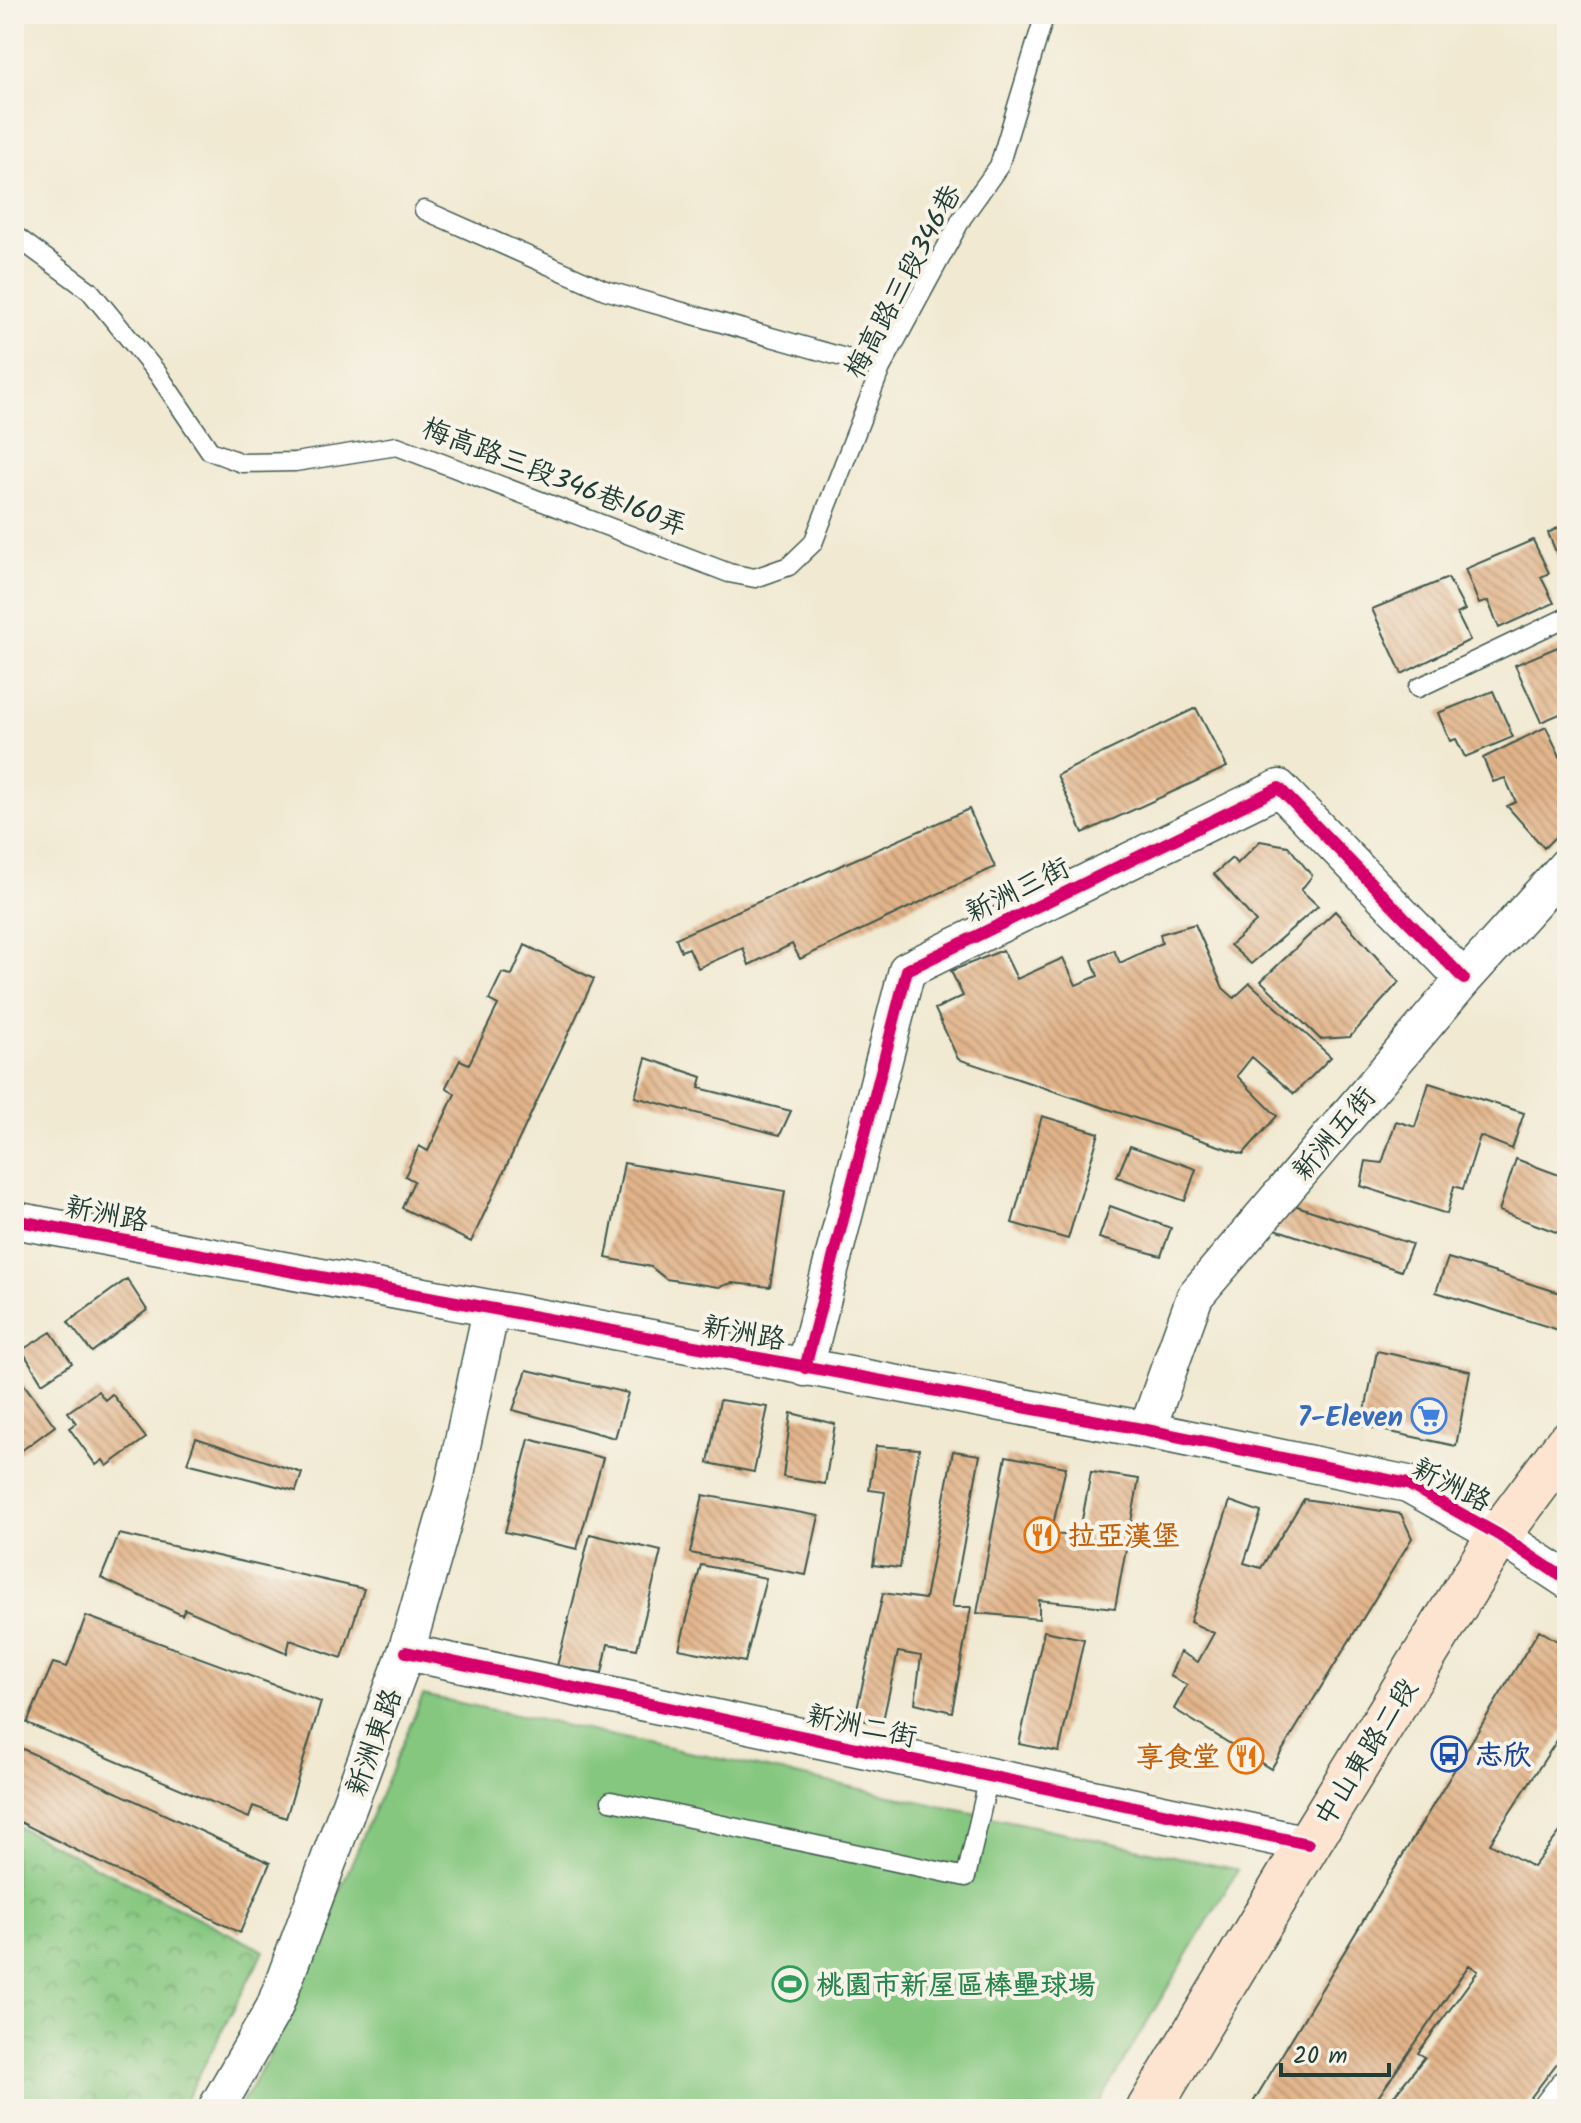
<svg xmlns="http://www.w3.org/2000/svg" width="1581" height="2123" font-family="Kalam,'LXGW WenKai TC',sans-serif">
<defs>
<pattern id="park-crowns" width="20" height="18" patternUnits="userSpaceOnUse" patternTransform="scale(2)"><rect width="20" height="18" fill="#85c77f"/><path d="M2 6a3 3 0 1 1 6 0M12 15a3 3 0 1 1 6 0" fill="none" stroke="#6ca369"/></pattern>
<pattern id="building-back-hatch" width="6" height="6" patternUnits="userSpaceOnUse" patternTransform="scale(2)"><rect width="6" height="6" fill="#e2b48a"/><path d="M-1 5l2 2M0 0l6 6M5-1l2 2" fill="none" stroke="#b79472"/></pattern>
</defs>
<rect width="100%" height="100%" fill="#f7f3e8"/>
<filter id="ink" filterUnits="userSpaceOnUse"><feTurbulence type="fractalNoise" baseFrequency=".0125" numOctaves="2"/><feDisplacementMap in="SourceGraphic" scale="16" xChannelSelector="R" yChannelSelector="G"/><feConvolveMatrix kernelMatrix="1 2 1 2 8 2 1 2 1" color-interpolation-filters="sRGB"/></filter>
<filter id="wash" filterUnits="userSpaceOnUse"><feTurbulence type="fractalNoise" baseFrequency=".006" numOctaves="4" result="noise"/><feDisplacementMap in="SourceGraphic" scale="32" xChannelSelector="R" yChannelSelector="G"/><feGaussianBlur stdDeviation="1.8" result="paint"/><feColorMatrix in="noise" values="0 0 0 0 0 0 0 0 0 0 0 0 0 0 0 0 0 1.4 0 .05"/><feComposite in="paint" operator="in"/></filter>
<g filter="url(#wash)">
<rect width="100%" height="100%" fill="#f1e9d2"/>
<!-- park -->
<path fill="url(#park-crowns)" stroke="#52825a" stroke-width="2" d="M14 1825 264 1951 181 2109H14Z"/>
<!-- pitch -->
<path fill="#85c77f" stroke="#52825a" stroke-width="2" d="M423 1695 1238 1870 1095 2109H238L270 2055Z"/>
<g id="blocks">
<!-- building -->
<path fill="url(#building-back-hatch)" d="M1567 523V561L1561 564 1548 533Z
M1533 540 1549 573 1541 577 1554 603 1499 628 1488 601 1479 604 1465 569Z
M1448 578 1465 610 1457 614 1470 640 1402 674 1372 609Z
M1567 643V711L1541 722 1515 665Z
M1493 691 1513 737 1465 757 1456 739 1450 741 1438 713Z
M1196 708 1227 767 1083 833 1057 775Z
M1546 727 1567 771V825L1544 848 1507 806 1516 802 1505 778 1493 782 1483 758Z
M969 809 995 867 800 959 792 944 749 965 743 948 698 968 689 948 681 951 676 938Z
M1260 841 1288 846 1312 876 1301 890 1318 906 1251 964 1230 945 1256 922 1214 874 1232 858 1237 864Z
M1335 911 1399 982 1350 1037 1320 1039 1261 981Z
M1195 924 1223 988 1234 998 1250 983 1331 1057 1294 1094 1252 1057 1237 1076 1277 1116 1243 1154 958 1059 935 1009 963 996 951 971 1003 950 1017 979 1063 958 1076 985 1098 976 1092 960 1114 950 1120 963 1162 943 1160 934Z
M525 945 594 979 471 1242 402 1208 414 1181 405 1176 419 1146 428 1151 455 1094 446 1087 460 1060 469 1064 498 1005 489 1000 502 973 512 975Z
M646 1058 702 1077 699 1088 791 1111 780 1135 635 1097Z
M1429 1083 1524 1113 1512 1149 1480 1136 1463 1189 1454 1186 1447 1214 1361 1186 1366 1161 1382 1163 1396 1121 1415 1127Z
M1042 1116 1099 1133 1068 1239 1012 1223Z
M1130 1146 1196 1169 1185 1201 1117 1177Z
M1516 1159 1567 1178V1236L1499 1211Z
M624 1163 785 1191 770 1287 732 1283 719 1287 666 1279 651 1267 606 1258Z
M1294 1205 1412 1244 1401 1271 1272 1228Z
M1110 1206 1171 1228 1161 1256 1099 1238Z
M1448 1258 1567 1295V1322L1562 1331 1436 1292Z
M127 1279 147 1310 92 1352 68 1322Z
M51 1332 72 1363 42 1383 22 1350Z
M1377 1351 1470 1371 1456 1446 1362 1426Z
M527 1370 628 1393 615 1438 513 1410Z
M14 1371 55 1426 14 1456Z
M98 1391 105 1400 112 1394 146 1438 107 1466 103 1460 96 1465 69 1428 76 1423 68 1412Z
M720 1400 768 1407 754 1472 708 1463Z
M791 1413 835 1424 825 1484 783 1477Z
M196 1438 302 1473 296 1491 187 1463Z
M529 1439 603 1458 577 1549 505 1532Z
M876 1446 919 1449 900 1568 873 1565 885 1492 869 1490Z
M953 1451 980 1455 952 1607H971L952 1712 915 1703 921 1656 898 1652 882 1725 855 1718 883 1593 925 1599Z
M1006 1456 1066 1467 1051 1534 1079 1536 1091 1472 1139 1479 1115 1608 1039 1600V1619L977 1613Z
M703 1495 819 1516 806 1575 690 1553Z
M1304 1499 1401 1514 1412 1538 1271 1769 1174 1709 1187 1685 1170 1676 1180 1652 1198 1662 1214 1633 1190 1622 1230 1501 1261 1512 1244 1563 1261 1568Z
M119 1534 364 1589 342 1658 290 1640 287 1653 185 1609 182 1615 101 1578Z
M590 1534 661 1551 637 1649 608 1644 602 1673 557 1666Z
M701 1565 766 1578 745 1662 679 1649Z
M86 1616 321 1702 286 1818 253 1806 249 1818 27 1723 53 1663 67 1667Z
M1539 1630 1567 1647V1725L1490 1843 1533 1867 1567 1823V2050L1522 2109H1383L1425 2057 1418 2053 1478 1971 1469 1965 1370 2109H1249Z
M1044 1631 1084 1639 1059 1752 1019 1744Z
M14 1745 270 1863 240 1933 14 1819Z"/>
</g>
</g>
<g filter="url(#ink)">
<use href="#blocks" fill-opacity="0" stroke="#3e574c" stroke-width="2"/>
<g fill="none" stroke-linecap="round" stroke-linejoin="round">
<defs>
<path id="lane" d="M424 210 605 290 881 368
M14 235 90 291 158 374 210 451 242 463 295 462 397 446 729 573 755 578 789 566 813 543 881 368 962 218 999 166 1045 14
M1418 688 1567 617
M611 1801 966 1877 989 1777"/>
<path id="street" d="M14 1220 1147 1430 1408 1484 1499 1535 1567 1580
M805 1368 907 970 1279 788 1464 979
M1147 1430 1195 1296 1464 979 1567 865
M406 1652 1308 1844
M216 2109 274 2008 406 1652 453 1488 491 1310
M1551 2109 1567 2088"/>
<path id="secondary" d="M1149 2109 1308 1844 1499 1535 1567 1444"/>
</defs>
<!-- lane casing -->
<use href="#lane" stroke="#3e574c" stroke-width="21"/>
<!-- street casing -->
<use href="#street" stroke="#3e574c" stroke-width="39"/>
<!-- secondary casing -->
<use href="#secondary" stroke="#3e574c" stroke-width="47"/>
<!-- lane -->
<use href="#lane" stroke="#fff" stroke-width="18"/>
<!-- street -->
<use href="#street" stroke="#fff" stroke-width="36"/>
<!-- secondary -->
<use href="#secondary" stroke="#fde4d0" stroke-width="44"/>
<defs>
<path id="cycleway" d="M14 1220 1147 1430 1408 1484 1499 1535 1567 1580
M805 1368 907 970 1279 788 1464 979
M406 1652 1308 1844"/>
</defs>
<!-- cycleway casing -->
<use href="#cycleway" stroke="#f7f3e8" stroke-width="17"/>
<!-- cycleway -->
<use href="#cycleway" stroke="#d6006c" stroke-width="12"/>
</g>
</g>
<!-- icons -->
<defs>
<symbol id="supermarket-ring" viewBox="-11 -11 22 22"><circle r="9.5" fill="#f7f3e8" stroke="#3f7fe0" stroke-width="1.5"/><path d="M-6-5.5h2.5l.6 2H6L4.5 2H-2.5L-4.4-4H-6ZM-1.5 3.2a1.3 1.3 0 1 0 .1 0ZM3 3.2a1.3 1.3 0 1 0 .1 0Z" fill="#3f7fe0"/></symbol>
<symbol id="restaurant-ring" viewBox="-11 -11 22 22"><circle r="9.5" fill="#f7f3e8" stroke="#e8710a" stroke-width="1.5"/><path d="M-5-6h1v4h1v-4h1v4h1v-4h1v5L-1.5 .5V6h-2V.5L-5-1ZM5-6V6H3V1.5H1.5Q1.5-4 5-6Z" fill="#e8710a"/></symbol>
<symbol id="bus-ring" viewBox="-11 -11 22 22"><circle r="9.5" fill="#f7f3e8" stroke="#1a4fb4" stroke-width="1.5"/><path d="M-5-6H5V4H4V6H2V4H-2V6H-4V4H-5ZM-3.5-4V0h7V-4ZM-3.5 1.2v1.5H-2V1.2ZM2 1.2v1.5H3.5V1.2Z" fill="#1a4fb4"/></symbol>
<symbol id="stadium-ring" viewBox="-11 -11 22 22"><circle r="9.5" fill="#f7f3e8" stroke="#2e9e5b" stroke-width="1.5"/><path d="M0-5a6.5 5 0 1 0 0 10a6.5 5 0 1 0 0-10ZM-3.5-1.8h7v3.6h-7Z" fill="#2e9e5b"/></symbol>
</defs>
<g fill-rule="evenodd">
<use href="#supermarket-ring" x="1409" y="1396" width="40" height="40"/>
<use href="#restaurant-ring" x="1022" y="1515" width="40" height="40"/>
<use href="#bus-ring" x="1429" y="1734" width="40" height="40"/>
<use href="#restaurant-ring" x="1226" y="1736" width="40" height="40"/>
<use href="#stadium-ring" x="770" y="1964" width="40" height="40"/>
</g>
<g text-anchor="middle" stroke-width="8" stroke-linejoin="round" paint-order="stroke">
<!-- street labels -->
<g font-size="28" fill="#1f3d34" stroke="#f7f3e8">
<text transform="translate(902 281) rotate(-62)" y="10">梅高路三段346巷</text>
<text transform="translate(555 476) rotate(21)" y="10">梅高路三段346巷160弄</text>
<text transform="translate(1017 889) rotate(-26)" y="10">新洲三街</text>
<text transform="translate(1333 1133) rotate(-50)" y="10">新洲五街</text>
<text transform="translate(107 1213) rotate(11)" y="10">新洲路</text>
<text transform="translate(744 1332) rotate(10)" y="10">新洲路</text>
<text transform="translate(1452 1484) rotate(27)" y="10">新洲路</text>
<text transform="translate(862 1725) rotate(12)" y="10">新洲二街</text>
<text transform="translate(373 1742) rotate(-70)" y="10">新洲東路</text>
<text transform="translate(1365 1752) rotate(-58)" y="10">中山東路二段</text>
</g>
<!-- shop labels -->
<g font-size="28" font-weight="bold" fill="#366cbe" stroke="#f7f3e8" text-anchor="end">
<text x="1403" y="1426">7-Eleven</text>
</g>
<!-- food labels -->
<g font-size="28" font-weight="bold" fill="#c56008" stroke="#f7f3e8" text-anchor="start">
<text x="1068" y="1545">拉亞漢堡</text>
<text x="1220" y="1766" text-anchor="end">享食堂</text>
</g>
<!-- transit labels -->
<g font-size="28" font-weight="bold" fill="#164399" stroke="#f7f3e8" text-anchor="start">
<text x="1475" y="1764">志欣</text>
</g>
<!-- leisure labels -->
<g font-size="28" font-weight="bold" fill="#27864d" stroke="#f7f3e8" text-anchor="start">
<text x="816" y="1994">桃園市新屋區棒壘球場</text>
</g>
</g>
<!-- margin -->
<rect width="1581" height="2123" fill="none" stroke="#f7f3e8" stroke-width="48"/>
<!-- scale -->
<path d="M1281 2063v12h108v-12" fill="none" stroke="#1f3d34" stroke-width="4"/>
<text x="1293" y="2063" font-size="24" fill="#1f3d34" stroke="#f7f3e8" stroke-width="6" paint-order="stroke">20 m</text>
</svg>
